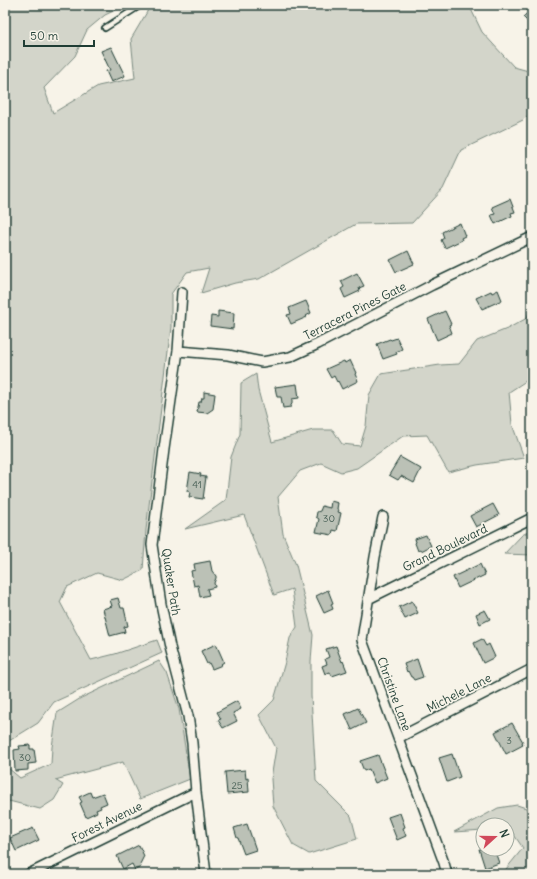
<svg xmlns="http://www.w3.org/2000/svg" width="537" height="879" font-family="Delius,sans-serif">
<rect width="100%" height="100%" fill="#f7f3e8"/>
<filter id="ink" filterUnits="userSpaceOnUse"><feTurbulence type="fractalNoise" baseFrequency=".025" numOctaves="2"/><feDisplacementMap in="SourceGraphic" scale="8" xChannelSelector="R" yChannelSelector="G"/><feConvolveMatrix kernelMatrix="1 2 1 2 8 2 1 2 1" color-interpolation-filters="sRGB"/></filter>
<g filter="url(#ink)">
<!-- green -->
<path fill="#d3d5ca" stroke="#79897f" d="M5 5H126L105 15 87 30 75 56 44 88 53 113 98 86 135 78 131 39 147 12 148 5H469L482 32 514 67 532 72V111L523 120 461 150 443 189 412 223 356 224 259 279 235 283 201 293 209 268 187 272 171 294V327L146 530 143 570 123 580 97 573 67 587 60 602 91 660 115 654 157 640 162 653 54 702 38 723 9 741 5 749Z
M532 303V377L509 392 512 424 524 458 477 465 448 472 427 435 403 436 357 468 341 472 321 463 300 471 278 497 283 534 296 565 313 635 311 661V696L316 781 351 816 357 839 309 854 293 845 273 806 271 779 276 748 259 715 274 700 285 662 290 638 297 627 292 589 274 595 244 515 185 529 226 500 231 457 240 434 241 383 256 374 258 390 272 442 313 430H333L342 444 360 446 366 426 369 395 381 374 440 365 459 364 477 341 507 329 527 318Z
M532 530V555L504 554 522 535Z
M159 661 167 673 179 709 190 779 140 799 123 762 55 780 63 785 54 800 40 809 9 801 5 807V763L8 768 20 778 51 764 52 747 57 713 81 698Z
M517 805 532 810V874H502L523 848 510 829H507V825H483V830L454 832 498 808Z"/>
<!-- building -->
<path fill="#bbc1b6" stroke="#1f3d34" d="M532 9V26L523 17Z
M111 47 125 76 111 82 106 71 110 70 101 51Z
M510 199 515 212 511 213 512 216 495 224 491 215 495 214 492 207Z
M460 223 465 236 461 238 462 240 445 248 441 240 444 238 442 232Z
M408 251 414 264 396 272 390 260Z
M357 273 364 286 359 288 360 291 345 298 341 289 344 287 341 281Z
M498 290 502 300 482 309 476 298 491 291 492 293Z
M306 301 311 313 306 316 307 317 291 324 287 315 291 314 289 308Z
M218 311 234 313 233 329 210 326 211 316 218 317Z
M445 311 451 324 449 325 452 333 437 340 428 319Z
M397 338 402 349 396 352 397 354 383 359 377 344 390 339 391 340Z
M350 360 356 373 355 374 358 381 342 389 338 381 337 382 334 376 331 378 326 369 344 361 345 363Z
M297 384 299 398 292 399V404L291 405V407L283 408 281 397H277L275 387Z
M204 392 215 394 213 409 207 413 197 412 199 402H201L202 398H204Z
M400 457 421 469 414 483 401 476 398 480 389 475Z
M190 472 201 474 200 476 206 477 203 499 189 497 190 492 187 491Z
M331 501 338 503 337 509 339 510 338 512 341 513 337 531 333 530 332 535 316 532 319 519 316 517 317 512 320 511 322 506 330 508Z
M493 504 499 515 476 527 470 516Z
M426 535 431 546 421 551 420 550 418 551 415 543 416 542 415 539Z
M210 561 212 571 216 576V578L214 583 215 587 207 589 209 595 200 597 198 585 194 586 191 571 195 570 194 564Z
M480 564 485 575 458 588 453 577Z
M328 590 333 603 331 604 333 609 324 613 316 596Z
M118 598 121 608H124L128 626 124 627 125 632 110 636 103 609 112 606 110 600Z
M412 601 418 613 405 619 399 607Z
M485 610 490 619 480 624 476 614Z
M482 639 486 646 489 644 495 657 483 663 474 643Z
M216 644 224 662 221 664 222 665 212 669 209 663 207 664 201 651Z
M336 646 342 662 343 661 347 671 332 676 330 672 325 674 322 666 327 664 325 659 329 657 326 649Z
M417 659 423 677 414 680 412 677H411L408 671 407 672 404 664Z
M237 701 241 709 233 713 237 721 223 728 218 720 221 719 217 712Z
M358 708 366 723 352 730 345 714Z
M512 723 523 742H522L523 745 506 754 495 732Z
M30 745V749H34L36 763 28 764V770L15 771 14 750 20 749 19 746Z
M452 754 460 777 447 782 439 758Z
M378 755 387 778 375 783 369 769 364 771 360 761Z
M245 770 246 779 248 778 249 792 227 794 225 772Z
M90 792 92 797 103 793 107 803 100 806 101 808 96 810 97 812 86 817 80 803 82 802 79 797Z
M400 813 405 827 403 828 406 836 397 840 388 817Z
M247 824 256 850 244 854 238 838H237L234 828Z
M33 828 39 840 16 851 10 838Z
M139 845 144 856 140 864 141 867 135 870 132 864 123 869 117 856Z
M479 849H494L499 863 485 868Z"/>
<g fill="none" stroke-linecap="round" stroke-linejoin="round">
<defs>
<path id="lane" d="M105 28 141 5"/>
<path id="street" d="M182 292 178 351 164 449 152 545 161 604 170 647 188 716 192 743 196 792 206 874
M178 351 228 355 262 362 290 357 318 344 432 285 532 237
M383 517 375 557 362 640 444 863 447 874
M368 599 532 518
M398 738 532 669
M29 874 196 792"/>
</defs>
<!-- lane casing -->
<use href="#lane" stroke="#1f3d34" stroke-width="8"/>
<!-- street casing -->
<use href="#street" stroke="#1f3d34" stroke-width="12"/>
<!-- lane -->
<use href="#lane" stroke="#f7f3e8" stroke-width="4.5"/>
<!-- street -->
<use href="#street" stroke="#f7f3e8" stroke-width="9"/>
</g>
</g>
<g text-anchor="middle" stroke-width="3.5" stroke-linejoin="round" paint-order="stroke">
<!-- number labels -->
<g font-size="10" fill="#465e54">
<text x="197" y="488">41</text>
<text x="329" y="522">30</text>
<text x="509" y="744">3</text>
<text x="25" y="761">30</text>
<text x="237" y="789">25</text>
</g>
<!-- street labels -->
<g font-size="12" fill="#1f3d34" stroke="#f7f3e8">
<text transform="translate(355 311) rotate(-27)" y="4">Terracera Pines Gate</text>
<text transform="translate(445 548) rotate(-26)" y="4">Grand Boulevard</text>
<text transform="translate(171 582) rotate(81)" y="4">Quaker Path</text>
<text transform="translate(459 693) rotate(-27)" y="4">Michele Lane</text>
<text transform="translate(394 694) rotate(70)" y="4">Christine Lane</text>
<text transform="translate(107 822) rotate(-26)" y="4">Forest Avenue</text>
</g>
</g>
<!-- margin -->
<rect width="537" height="879" fill="none" stroke="#f7f3e8" stroke-width="20"/>
<rect x="10" y="10" width="517" height="859" fill="none" stroke="#1f3d34" stroke-width="1.5" filter="url(#ink)"/>
<!-- north arrow -->
<g transform="translate(495 837) rotate(69)"><circle r="19" fill="#f7f3e8" stroke="#a1aaa0"/>
<path d="M0-3L7 15L0 10L-7 15Z" fill="#d1495b"/>
<text y="-6" font-size="11" font-weight="bold" text-anchor="middle" fill="#1f3d34">N</text>
</g>
<!-- scale -->
<path d="M24 40v6h70v-6" fill="none" stroke="#1f3d34" stroke-width="2"/>
<text x="30" y="40" font-size="12" fill="#1f3d34" stroke="#f7f3e8" stroke-width="3" paint-order="stroke">50 m</text>
</svg>
